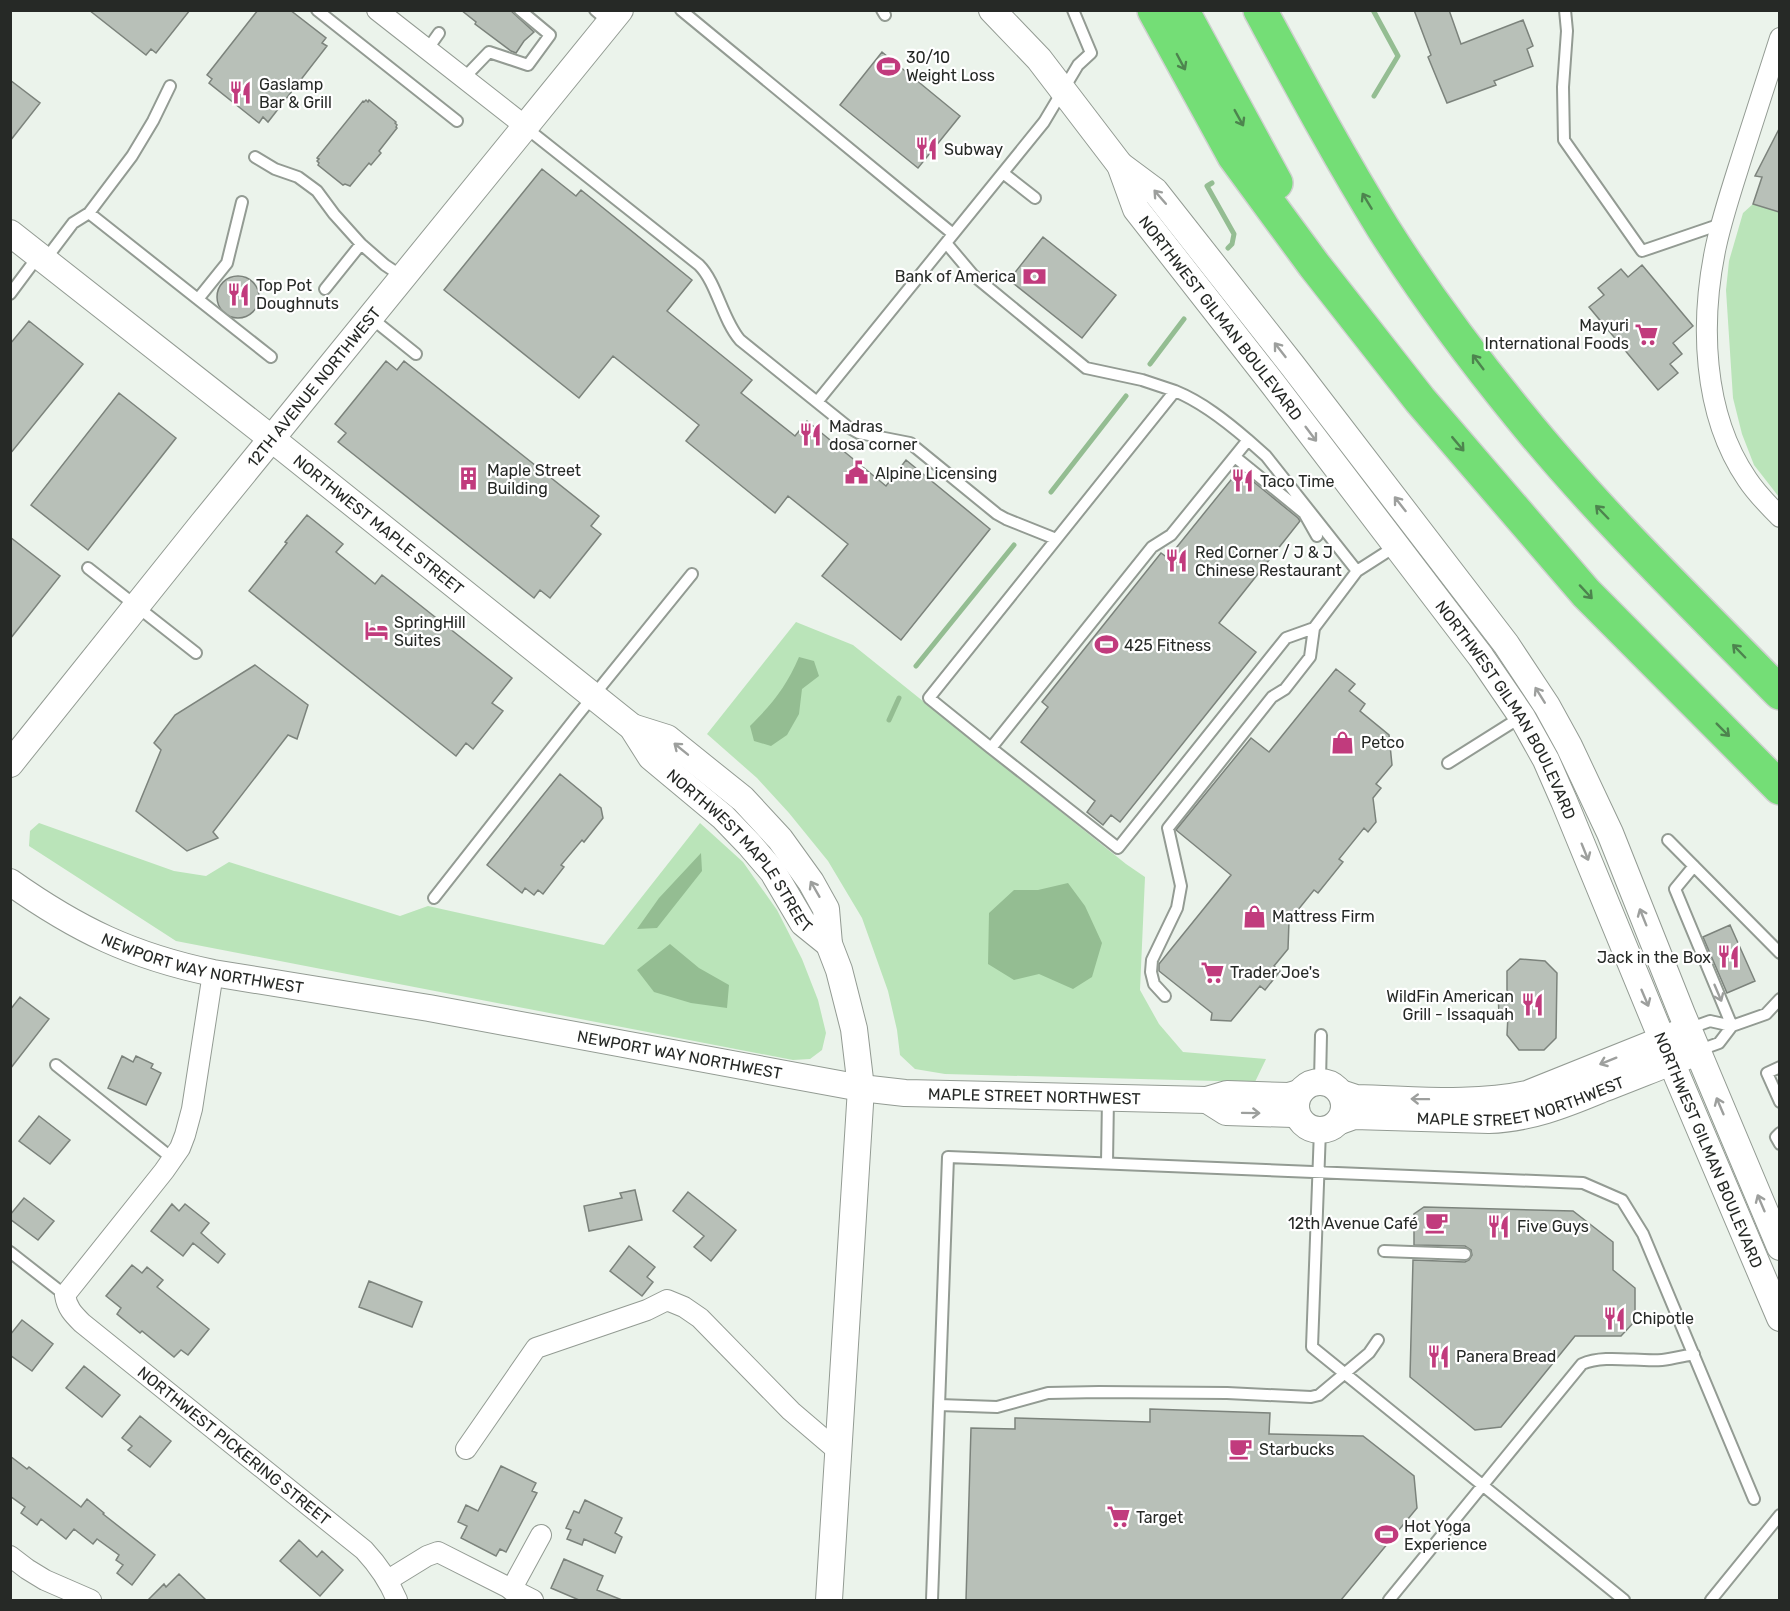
<svg xmlns="http://www.w3.org/2000/svg" width="1790" height="1611" font-family="Rubik,sans-serif">
<rect width="100%" height="100%" fill="#ebf3eb"/>
<!-- green -->
<path fill="#bae4b9" d="M1753 204 1779 212V497L1754 465 1742 434 1733 398 1726 290 1729 261 1743 213Z
M796 622 853 645 1126 864 1145 877 1140 990 1159 1024 1183 1052 1266 1059 1255 1082 945 1074 915 1069 900 1055 897 1030 888 991 862 918 828 861 789 813 757 778 707 734Z
M39 823 174 871 206 876 229 862 400 916 428 906 604 945 700 823 743 862 777 910 802 959 818 1000 826 1033 822 1050 810 1059 793 1060 176 941 29 846 30 831Z"/>
<!-- water -->
<path fill="#94bd92" d="M799 657 814 661 819 676 802 689 799 714 787 735 771 746 754 741 750 726C773 703 786 687 799 657Z
M701 853 702 871 657 928 637 929 659 898Z
M1068 883 1085 906 1102 943 1092 977 1073 989 1039 974 1014 980 988 964 989 913 1014 890H1038Z
M670 944 699 968 729 985 727 1008 691 1003 654 992 637 970Z"/>
<g fill="none" stroke-linecap="round" stroke-linejoin="round">
<!-- stream -->
<path stroke="#94bd92" stroke-width="5" d="M1373 10 1398 56 1374 96
M1212 183 1207 186 1234 234 1232 244 1228 248
M1150 364 1184 319
M1051 492 1126 396
M916 666 1014 545
M889 720 899 698"/>
</g>
<!-- building -->
<path fill="#b8c0b8" stroke="#7c837c" stroke-width="1.5" d="M89 10H190L156 53 151 49 146 55Z
M258 10H290L326 38 322 43 327 46 268 122 263 117 259 123 209 83 212 79 207 75Z
M461 10H510L534 32 524 41 516 53 511 51 475 24 476 22Z
M1414 10H1449L1461 44 1523 20 1533 46 1527 49 1533 66 1494 81 1496 85 1447 103 1428 57 1431 55Z
M882 52 960 116 918 168 840 105Z
M10 80 40 103 10 141Z
M366 100 368 102 369 100 396 122 395 123 397 125 396 127 397 128 379 151 381 153 371 165 369 163 350 186 345 184 343 185 318 165 319 163 317 161 319 159 317 158 363 101 364 102Z
M1779 129V212L1753 204 1762 177 1755 176Z
M542 169 576 196 581 190 692 280 667 311 752 380 741 393 795 436 807 421 886 486 906 460 990 529 901 640 822 576 848 544 788 496 775 513 686 441 699 425 613 356 579 398 444 290Z
M1043 237 1116 295 1082 338 1009 280Z
M1642 265 1693 326 1673 343 1682 354 1670 364 1678 373 1658 390 1589 307 1604 295 1598 288 1621 269 1628 277Z
M217 297a21 21 0 1 1 42 0a21 21 0 1 1-42 0Z
M29 321 83 364 10 454V344Z
M386 361 397 370 404 361 599 516 591 526 601 534 550 598 540 590 534 598 338 442 346 433 335 424Z
M119 393 176 438 88 550 31 505Z
M1239 470 1298 518 1300 521 1219 623 1256 652 1120 822 1111 815 1103 825 1087 812 1095 801 1021 742 1048 707 1042 702 1161 553 1168 558Z
M307 515 343 544 336 552 375 584 382 575 512 678 492 703 503 711 473 749 466 743 456 756 249 591 287 543 285 542Z
M10 537 60 576 10 639Z
M255 665 308 705 297 739 288 735 213 832 218 838 187 851 136 811 161 750 154 743 175 715Z
M1336 669 1355 684 1349 691 1365 704 1360 711 1389 735 1392 765 1376 784 1381 788 1373 798 1376 822 1368 832 1364 828 1339 859 1343 862 1318 893 1314 890 1289 921 1288 949 1274 966 1280 971 1265 990 1260 986 1231 1021 1211 1020 1212 1013 1159 971V964L1231 875 1176 830 1251 738 1269 752Z
M560 774 601 808 603 818 584 842 582 840 561 865 564 867 543 894 538 890 534 895 525 888 522 893 487 865Z
M1730 925 1755 981 1727 993 1703 937Z
M1520 959 1545 961 1557 973 1556 1038 1544 1050H1519L1507 1035 1508 1015 1499 1014 1498 993H1507V971Z
M20 997 49 1019 10 1069V1010Z
M122 1056 133 1062 136 1056 153 1064 151 1068 161 1073 146 1105 108 1088Z
M39 1116 70 1140 50 1164 19 1141Z
M635 1190 642 1220 589 1231 584 1206 622 1198 620 1193Z
M688 1192 736 1230 711 1261 694 1247 704 1236 673 1211Z
M24 1198 54 1221 38 1240 10 1219V1215Z
M172 1204 179 1211 185 1204 209 1223 201 1233 225 1254 218 1263 193 1243 183 1256 151 1231Z
M1424 1207 1573 1211 1613 1242V1270L1635 1288V1321L1621 1336H1575L1501 1427 1475 1430 1410 1377 1413 1260 1465 1262 1469 1260 1472 1255 1471 1250 1465 1246 1414 1245V1214Z
M629 1246 655 1267 647 1277 653 1282 642 1296 610 1271Z
M132 1265 142 1273 147 1267 163 1280 157 1287 209 1329 188 1355 181 1350 174 1357 142 1331 140 1333 117 1314 121 1308 106 1296Z
M369 1281 422 1302 412 1327 359 1307Z
M22 1320 53 1344 32 1371 10 1355V1335Z
M84 1366 120 1395 102 1417 66 1388Z
M1150 1409 1270 1413 1269 1434 1363 1436 1414 1476 1417 1508 1341 1600H966L971 1428 1015 1429V1418L1150 1422Z
M140 1416 171 1441 150 1467 128 1450 132 1446 122 1438Z
M10 1456 27 1469 29 1467 81 1507 87 1499 104 1513 103 1514 155 1555 132 1585 117 1573 123 1565 116 1560 119 1555 97 1539 93 1544 74 1529 66 1539 41 1519 37 1525 21 1513 25 1507 10 1496Z
M501 1466 536 1483 532 1491 537 1493 506 1552 500 1549 496 1556 461 1538 467 1526 458 1522 466 1505 478 1511Z
M585 1500 622 1518 615 1533 622 1537 615 1553 584 1539 582 1545 567 1539 571 1530 566 1528 574 1511 579 1513Z
M299 1540 317 1557 322 1551 343 1570 320 1596 280 1561Z
M564 1559 603 1576 597 1590 622 1600H579L551 1588Z
M179 1574 206 1600H148L164 1584 166 1587Z"/>
<g fill="none" stroke-linecap="round" stroke-linejoin="round">
<defs>
<path id="service" d="M317 10 457 121
M595 10 610 23
M681 10 953 234
M882 10 885 15
M1565 10 1567 31 1563 87 1564 140 1642 251 1721 224
M427 50 439 33
M464 78 489 52 528 65 550 35 520 10
M525 127 699 265C717 283 722 319 740 340L848 427 859 433 910 443 997 514 1006 519 1056 539
M255 157 275 169 298 177 317 191 334 214 361 244 385 265 403 277
M1003 173 1035 198
M89 213 271 357
M946 243 973 275 1086 368 1142 380 1175 391
M45 260 73 223 89 213 132 156 153 121 170 86
M325 289 361 244
M10 294 39 255
M198 299 227 263 242 202
M370 317 416 354
M817 402 1044 122 1078 65 1091 53 1073 10
M1248 440C1226 421 1202 402 1175 391L929 698 991 748 1152 547 1171 535 1248 440 1266 456 1357 571
M1235 457 1304 513 1317 536
M88 568 196 653
M991 748 1118 848 1286 638 1314 628 1357 571 1396 546
M1448 763 1521 717
M1668 840 1780 953
M1694 866 1675 889 1732 1026
M434 898 577 716 692 574
M1165 996 1154 984 1151 972 1152 960 1177 908 1181 886 1168 828 1272 697 1285 689 1310 657 1314 628
M1688 1029 1710 1021 1732 1026
M1697 1051 1719 1043 1732 1026 1766 1014 1780 999
M56 1065 173 1159
M1780 1067 1767 1073 1780 1102
M1320 1081 1321 1035
M1320 1130 1312 1347 1624 1600
M1780 1133 1776 1137 1780 1144
M1107 1163 1108 1098
M1384 1251 1465 1254
M10 1252 65 1295
M939 1405 997 1407 1048 1393 1099 1392 1227 1393 1311 1397 1319 1395 1369 1353 1378 1340
M932 1600 948 1157 1583 1183 1622 1200 1643 1234 1754 1499
M1389 1600 1582 1364C1604 1354 1637 1362 1662 1360 1672 1359 1683 1356 1694 1354
M1711 1600 1780 1515"/>
<g id="minor">
<path d="M377 10 525 126"/>
<path d="M1780 38C1768 75 1756 113 1744 150 1734 182 1723 214 1716 246 1700 321 1702 413 1747 479 1756 493 1768 505 1780 517"/>
<path id="s1" d="M213 973 192 1109 185 1135 180 1148 164 1171 65 1295C67 1308 73 1314 82 1323L364 1550C378 1565 389 1581 397 1600"/>
<path d="M466 1449 536 1348 647 1310 667 1300 684 1307 700 1318 791 1411 839 1452"/>
<path d="M10 1556 27 1569 45 1580 91 1600"/>
<path d="M388 1580 427 1556 438 1552 533 1600"/>
<path d="M511 1590 541 1535"/>
</g>
<g id="tertiary">
<path id="s2" d="M992 10 1039 59 1120 165 1136 209 1273 384 1481 657 1522 717 1546 760 1564 801 1678 1078 1780 1318"/>
<path d="M1120 165 1155 191 1292 365 1506 644 1547 706 1569 746 1610 833 1682 1014 1780 1247"/>
<path id="s3" d="M10 233 272 439 632 727 651 757 723 817 749 844 773 872 803 923 829 944"/>
<path d="M632 727 667 738 743 799 780 839 811 882 826 909 829 944 839 970 854 1029 861 1088 829 1600"/>
<path id="s4" d="M10 764 203 523 620 10"/>
<path id="s5" d="M10 882C78 930 132 956 213 973L429 1008 861 1088 905 1093 1207 1100 1227 1094 1289 1096 1299 1093"/>
<circle cx="1320" cy="1106" r="24"/>
<path d="M1341 1093 1356 1098C1412 1099 1471 1106 1527 1094L1679 1033"/>
<path d="M1207 1100 1226 1112 1293 1114"/>
<path id="s6" d="M1340 1121 1354 1116 1489 1120C1528 1119 1564 1105 1600 1090 1629 1079 1658 1067 1687 1056"/>
</g>
<path id="motorway" d="M1154 10 1234 156 1314 265 1420 400 1586 593 1780 788
M1182 10 1276 183
M1260 10C1300 84 1339 157 1383 228 1424 293 1470 355 1519 415 1599 514 1691 602 1780 693"/>
</defs>
<!-- service casing -->
<use href="#service" stroke="#939b93" stroke-width="14"/>
<!-- minor casing -->
<use href="#minor" stroke="#939b93" stroke-width="22"/>
<!-- tertiary casing -->
<use href="#tertiary" stroke="#939b93" stroke-width="28"/>
<!-- motorway casing -->
<use href="#motorway" stroke="#cfd0cf" stroke-width="36"/>
<!-- service -->
<use href="#service" stroke="#fff" stroke-width="10"/>
<!-- minor -->
<use href="#minor" stroke="#fff" stroke-width="20"/>
<!-- tertiary -->
<use href="#tertiary" stroke="#fff" stroke-width="26"/>
<!-- motorway -->
<use href="#motorway" stroke="#74de76" stroke-width="33"/>
</g>
<!-- one-way arrows -->
<defs><path id="oneway-shaft" d="M-6 0H5M1.5-3L5.5 0L1.5 3" fill="none" stroke-width="1.6" stroke-linecap="round" stroke-linejoin="round" transform="scale(1.5)"/></defs>
<g stroke="#4d844e">
<use href="#oneway-shaft" transform="translate(1181 62) rotate(62)"/>
<use href="#oneway-shaft" transform="translate(1239 118) rotate(61)"/>
<use href="#oneway-shaft" transform="translate(1367 201) rotate(-121)"/>
<use href="#oneway-shaft" transform="translate(1478 362) rotate(-127)"/>
<use href="#oneway-shaft" transform="translate(1458 444) rotate(50)"/>
<use href="#oneway-shaft" transform="translate(1602 512) rotate(-134)"/>
<use href="#oneway-shaft" transform="translate(1586 592) rotate(47)"/>
<use href="#oneway-shaft" transform="translate(1739 651) rotate(-134)"/>
<use href="#oneway-shaft" transform="translate(1723 730) rotate(45)"/>
</g>
<g stroke="#9d9f9d">
<use href="#oneway-shaft" transform="translate(1160 197) rotate(-131)"/>
<use href="#oneway-shaft" transform="translate(1280 350) rotate(-128)"/>
<use href="#oneway-shaft" transform="translate(1311 434) rotate(53)"/>
<use href="#oneway-shaft" transform="translate(1400 504) rotate(-128)"/>
<use href="#oneway-shaft" transform="translate(1540 695) rotate(-122)"/>
<use href="#oneway-shaft" transform="translate(681 749) rotate(-141)"/>
<use href="#oneway-shaft" transform="translate(1585 852) rotate(68)"/>
<use href="#oneway-shaft" transform="translate(815 889) rotate(-120)"/>
<use href="#oneway-shaft" transform="translate(1643 917) rotate(-112)"/>
<use href="#oneway-shaft" transform="translate(1718 993) rotate(67)"/>
<use href="#oneway-shaft" transform="translate(1645 998) rotate(67)"/>
<use href="#oneway-shaft" transform="translate(1608 1061) rotate(158)"/>
<use href="#oneway-shaft" transform="translate(1420 1099) rotate(-179)"/>
<use href="#oneway-shaft" transform="translate(1720 1106) rotate(-113)"/>
<use href="#oneway-shaft" transform="translate(1251 1113) rotate(1)"/>
<use href="#oneway-shaft" transform="translate(1761 1203) rotate(-113)"/>
</g>
<!-- icons -->
<defs>
<symbol id="stadium-bare" viewBox="-9 -9 18 18"><path d="M0-5a6.5 5 0 1 0 0 10a6.5 5 0 1 0 0-10ZM-3.5-1.8h7v3.6h-7Z" fill="#c13b7d" stroke="#fff" stroke-width="2.5" paint-order="stroke"/></symbol>
<symbol id="restaurant-bare" viewBox="-9 -9 18 18"><path d="M-5-6h1v4h1v-4h1v4h1v-4h1v5L-1.5 .5V6h-2V.5L-5-1ZM5-6V6H3V1.5H1.5Q1.5-4 5-6Z" fill="#c13b7d" stroke="#fff" stroke-width="2.5" paint-order="stroke"/></symbol>
<symbol id="bank-bare" viewBox="-9 -9 18 18"><path d="M-6-4H6V4H-6ZM0-2.3a2.3 2.3 0 1 0 0 4.6a2.3 2.3 0 1 0 0-4.6Z" fill="#c13b7d" stroke="#fff" stroke-width="2.5" paint-order="stroke"/></symbol>
<symbol id="supermarket-bare" viewBox="-9 -9 18 18"><path d="M-6-5.5h2.5l.6 2H6L4.5 2H-2.5L-4.4-4H-6ZM-1.5 3.2a1.3 1.3 0 1 0 .1 0ZM3 3.2a1.3 1.3 0 1 0 .1 0Z" fill="#c13b7d" stroke="#fff" stroke-width="2.5" paint-order="stroke"/></symbol>
<symbol id="civic-bare" viewBox="-9 -9 18 18"><path d="M-.6-6.5H3V-4.5H.6V-3L4-1V1h2V6H-6V1h2V-1L-.6-3ZM-1.2 2.5V6h2.4V2.5Z" fill="#c13b7d" stroke="#fff" stroke-width="2.5" paint-order="stroke"/></symbol>
<symbol id="building-bare" viewBox="-9 -9 18 18"><path d="M-4-6H4V6H1V3H-1V6H-4ZM-2.5-4.3h1.7v1.8h-1.7ZM.8-4.3h1.7v1.8H.8ZM-2.5-1h1.7V.8h-1.7ZM.8-1h1.7V.8H.8Z" fill="#c13b7d" stroke="#fff" stroke-width="2.5" paint-order="stroke"/></symbol>
<symbol id="hotel-bare" viewBox="-9 -9 18 18"><path d="M-6-4.5h1.5V1H6V5H4.5V3h-9V5H-6ZM-4 0a1.8 1.8 0 1 1 3.6 0ZM.5 0V-2.5h3Q6-2.5 6 0Z" fill="#c13b7d" stroke="#fff" stroke-width="2.5" paint-order="stroke"/></symbol>
<symbol id="shop-bare" viewBox="-9 -9 18 18"><path d="M-5-2.5h2.3a2.7 3.5 0 0 1 5.4 0H5L5.5 6h-11ZM-1.5-2.5h3a1.5 2.3 0 0 0-3 0Z" fill="#c13b7d" stroke="#fff" stroke-width="2.5" paint-order="stroke"/></symbol>
<symbol id="cafe-bare" viewBox="-9 -9 18 18"><path d="M-5.5-4.5H6V0H3Q3 3.5 0 3.5H-2.5Q-5.5 3.5-5.5 0ZM3-3.2v2h1.7v-2ZM-6 4.5H4V6H-6Z" fill="#c13b7d" stroke="#fff" stroke-width="2.5" paint-order="stroke"/></symbol>
</defs>
<g fill-rule="evenodd">
<use href="#stadium-bare" x="872" y="50" width="33" height="33"/>
<use href="#restaurant-bare" x="224" y="76" width="33" height="33"/>
<use href="#restaurant-bare" x="910" y="132" width="33" height="33"/>
<use href="#bank-bare" x="1018" y="260" width="33" height="33"/>
<use href="#restaurant-bare" x="222" y="278" width="33" height="33"/>
<use href="#supermarket-bare" x="1630" y="318" width="33" height="33"/>
<use href="#restaurant-bare" x="794" y="418" width="33" height="33"/>
<use href="#civic-bare" x="840" y="456" width="33" height="33"/>
<use href="#building-bare" x="452" y="462" width="33" height="33"/>
<use href="#restaurant-bare" x="1226" y="464" width="33" height="33"/>
<use href="#restaurant-bare" x="1160" y="544" width="33" height="33"/>
<use href="#hotel-bare" x="360" y="614" width="33" height="33"/>
<use href="#stadium-bare" x="1090" y="628" width="33" height="33"/>
<use href="#shop-bare" x="1326" y="726" width="33" height="33"/>
<use href="#shop-bare" x="1238" y="900" width="33" height="33"/>
<use href="#restaurant-bare" x="1712" y="940" width="33" height="33"/>
<use href="#supermarket-bare" x="1196" y="956" width="33" height="33"/>
<use href="#restaurant-bare" x="1516" y="988" width="33" height="33"/>
<use href="#cafe-bare" x="1420" y="1206" width="33" height="33"/>
<use href="#restaurant-bare" x="1482" y="1210" width="33" height="33"/>
<use href="#restaurant-bare" x="1598" y="1302" width="33" height="33"/>
<use href="#restaurant-bare" x="1422" y="1340" width="33" height="33"/>
<use href="#cafe-bare" x="1224" y="1432" width="33" height="33"/>
<use href="#supermarket-bare" x="1102" y="1500" width="33" height="33"/>
<use href="#stadium-bare" x="1370" y="1518" width="33" height="33"/>
</g>
<g text-anchor="middle" stroke-width="4.5" stroke-linejoin="round" paint-order="stroke">
<!-- poi labels -->
<g font-size="16" fill="#262926" stroke="#fff" text-anchor="start">
<text x="906" y="63">30/10<tspan x="906" dy="18">Weight Loss</tspan></text>
<text x="259" y="90">Gaslamp<tspan x="259" dy="18">Bar &amp; Grill</tspan></text>
<text x="944" y="155">Subway</text>
<text x="1016" y="282" text-anchor="end">Bank of America</text>
<text x="256" y="291">Top Pot<tspan x="256" dy="18">Doughnuts</tspan></text>
<text x="1629" y="331" text-anchor="end">Mayuri<tspan x="1629" dy="18">International Foods</tspan></text>
<text x="829" y="432">Madras<tspan x="829" dy="18">dosa corner</tspan></text>
<text x="487" y="476">Maple Street<tspan x="487" dy="18">Building</tspan></text>
<text x="875" y="479">Alpine Licensing</text>
<text x="1260" y="487">Taco Time</text>
<text x="1195" y="558">Red Corner / J &amp; J<tspan x="1195" dy="18">Chinese Restaurant</tspan></text>
<text x="394" y="628">SpringHill<tspan x="394" dy="18">Suites</tspan></text>
<text x="1124" y="651">425 Fitness</text>
<text x="1361" y="748">Petco</text>
<text x="1272" y="922">Mattress Firm</text>
<text x="1711" y="963" text-anchor="end">Jack in the Box</text>
<text x="1230" y="978">Trader Joe's</text>
<text x="1514" y="1002" text-anchor="end">WildFin American<tspan x="1514" dy="18">Grill - Issaquah</tspan></text>
<text x="1418" y="1229" text-anchor="end">12th Avenue Café</text>
<text x="1517" y="1232">Five Guys</text>
<text x="1632" y="1324">Chipotle</text>
<text x="1456" y="1362">Panera Bread</text>
<text x="1259" y="1455">Starbucks</text>
<text x="1136" y="1523">Target</text>
<text x="1404" y="1532">Hot Yoga<tspan x="1404" dy="18">Experience</tspan></text>
</g>
<!-- street labels -->
<g font-size="16" fill="#262926" stroke="#fff">
<text dy="6" stroke="none"><textPath href="#s2" startOffset="386">NORTHWEST GILMAN BOULEVARD</textPath></text>
<text dy="6" stroke="none"><textPath href="#s4" startOffset="484">12TH AVENUE NORTHWEST</textPath></text>
<text dy="6" stroke="none"><textPath href="#s3" startOffset="470">NORTHWEST MAPLE STREET</textPath></text>
<text dy="6" stroke="none"><textPath href="#s2" startOffset="872">NORTHWEST GILMAN BOULEVARD</textPath></text>
<text dy="6" stroke="none"><textPath href="#s3" startOffset="960">NORTHWEST MAPLE STREET</textPath></text>
<text dy="6" stroke="none"><textPath href="#s5" startOffset="212">NEWPORT WAY NORTHWEST</textPath></text>
<text dy="6" stroke="none"><textPath href="#s5" startOffset="698">NEWPORT WAY NORTHWEST</textPath></text>
<text dy="6" stroke="none"><textPath href="#s5" startOffset="1056">MAPLE STREET NORTHWEST</textPath></text>
<text dy="6" stroke="none"><textPath href="#s6" startOffset="184">MAPLE STREET NORTHWEST</textPath></text>
<text dy="6" stroke="none"><textPath href="#s2" startOffset="1358">NORTHWEST GILMAN BOULEVARD</textPath></text>
<text dy="6" stroke="none"><textPath href="#s1" startOffset="594">NORTHWEST PICKERING STREET</textPath></text>
</g>
</g>
<!-- border -->
<rect width="1790" height="1611" fill="none" stroke="#262926" stroke-width="24"/>
</svg>
